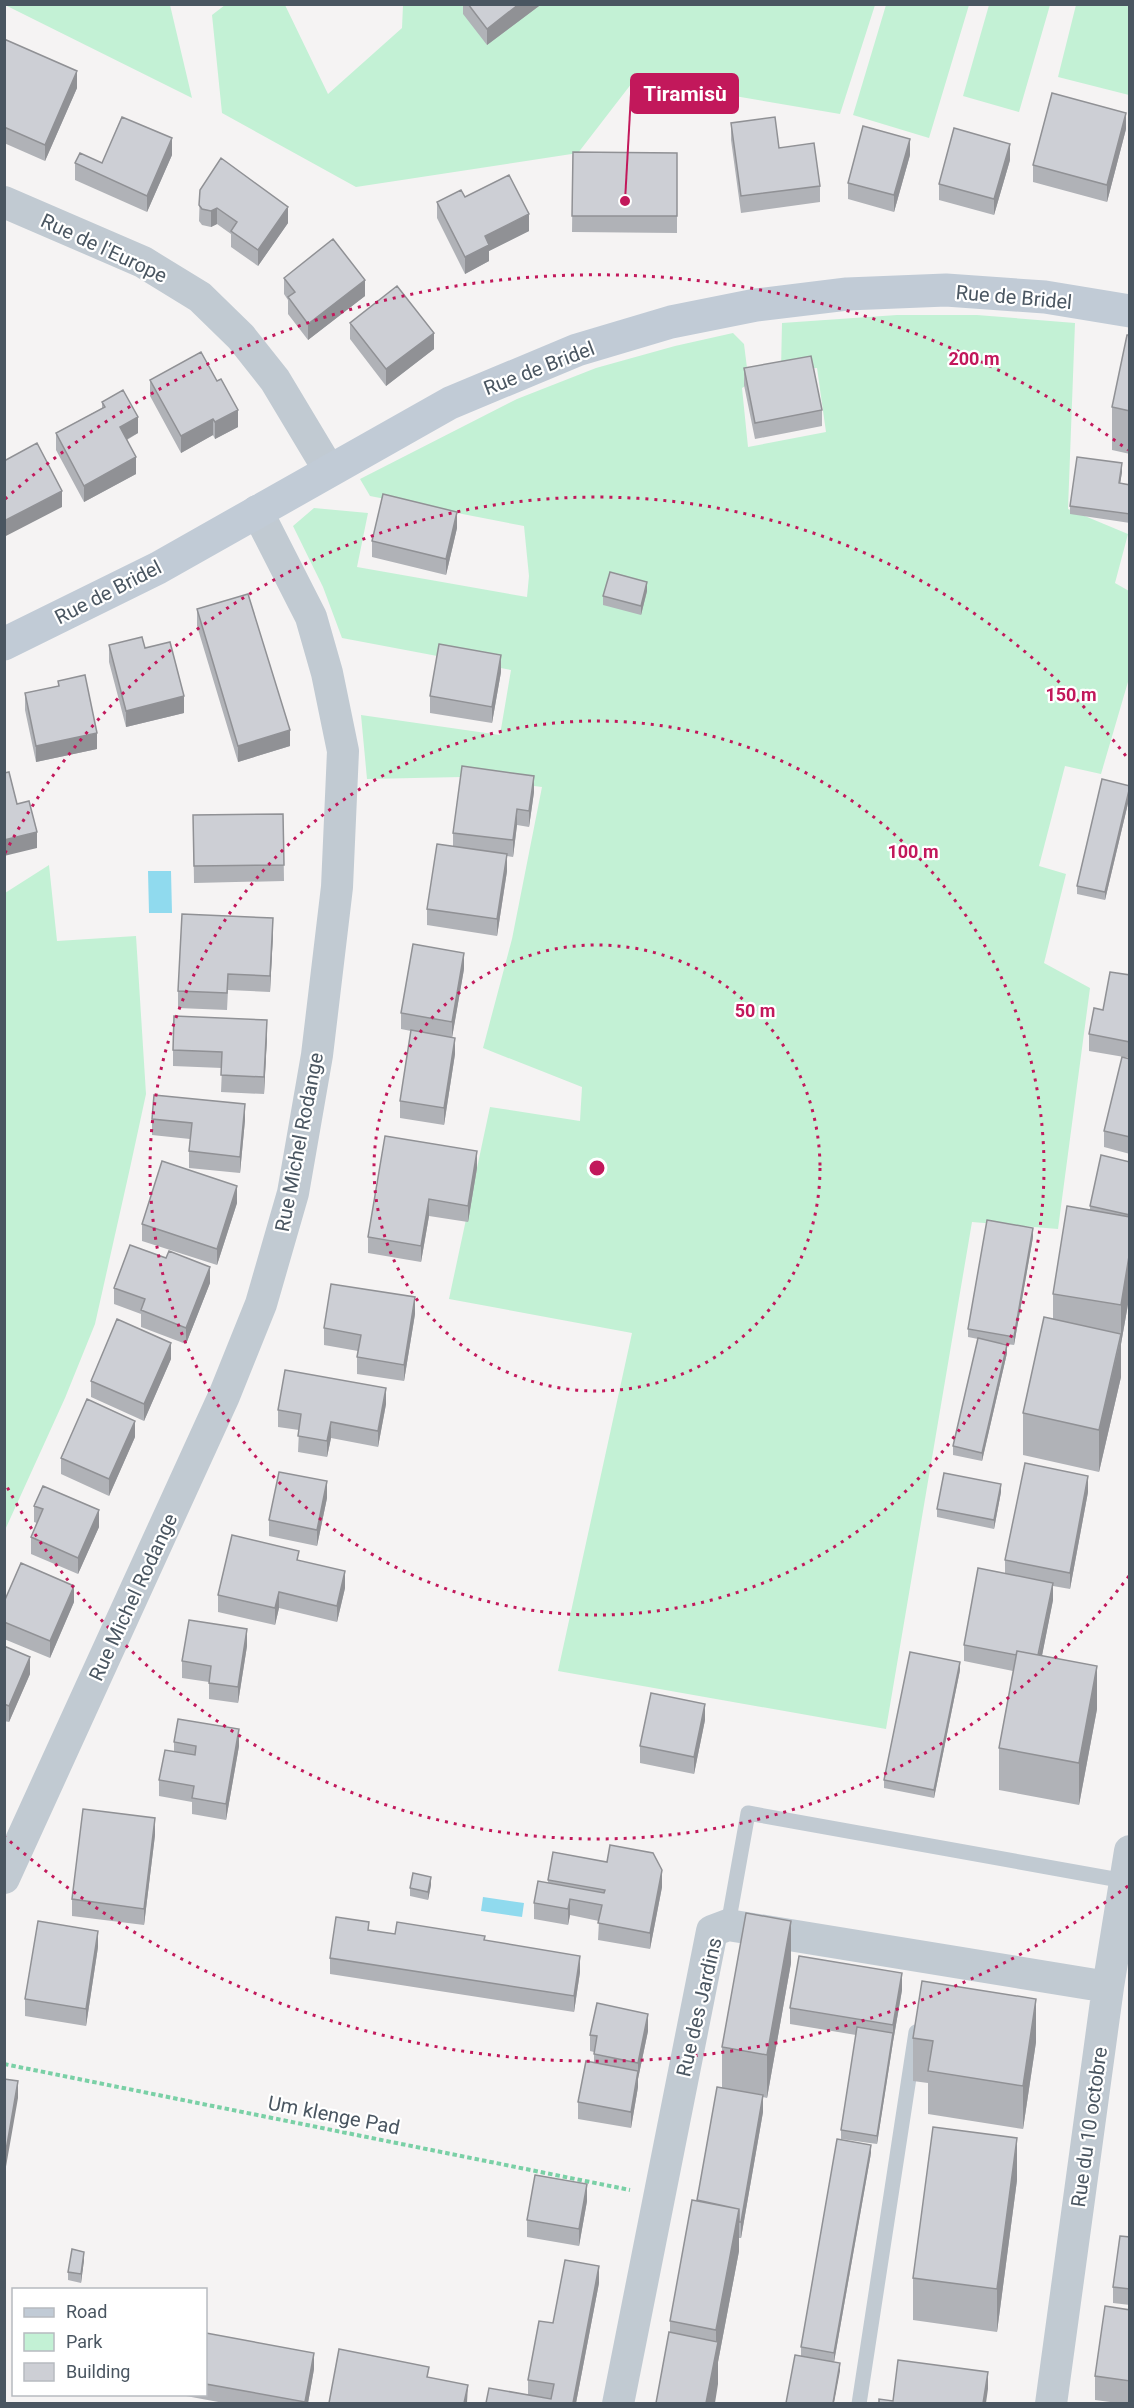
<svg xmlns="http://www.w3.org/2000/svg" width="1134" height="2408" font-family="Roboto,sans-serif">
<rect width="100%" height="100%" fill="#f5f3f3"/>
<!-- green -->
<path fill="#c3f1d5" d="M4 5H170L192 98 5 5Z
M225 5H285L328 94 402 28 403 5H875L840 114 635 79 578 153 356 187 222 113 212 15Z
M886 5H969L929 138 853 115Z
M989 5H1050L1019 112 963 96Z
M1076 5H1129V95L1058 77Z
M897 315H977L1075 323 1068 509 1128 534 1115 583 1129 591 1130 675 1101 774 1065 766 1039 866 1066 874 1044 963 1090 988 1058 1229 972 1222 886 1729 558 1671 632 1333 449 1299 490 1107 580 1121 582 1087 483 1048 512 939 542 787 462 777 367 779 361 715 500 735 511 670 342 638 323 587 293 526 314 508 368 513 357 567 527 597 529 576 524 526 370 496 360 479 517 399 596 368 675 346 733 333 744 344 749 384 742 388 748 447 826 432 817 368 781 370 782 323Z
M49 865 57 941 136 936 146 1094 130 1168 95 1324 65 1398 5 1530V893Z"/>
<!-- water -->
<path fill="#90daee" d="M148 871H171L172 913H149Z
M483 1897 524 1903 522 1917 481 1911Z"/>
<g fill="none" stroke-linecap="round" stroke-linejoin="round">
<!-- path -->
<path stroke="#7ad0a6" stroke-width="4" stroke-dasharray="4.5 3" stroke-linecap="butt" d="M4 2064 630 2190"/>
<!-- service -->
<path stroke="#c1cad2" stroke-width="15" d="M728 1925 748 1813 1125 1881
M859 2404 916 2032"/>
<!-- minor -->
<path stroke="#c1cad2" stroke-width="32" d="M4 202 143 262 200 297 241 337 275 380 329 470
M4 1878 224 1396 261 1304 293 1193 317 1055 337 887 343 751 327 673 311 617 257 511
M618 2404 712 1931 728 1925 1108 1987
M1051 2404 1108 1987 1130 1851"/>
<!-- secondary -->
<path stroke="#c1cbd6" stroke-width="33" d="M4 644 158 568 450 403 577 350 671 322 756 305 847 294 946 290 1045 297 1130 311"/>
</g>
<!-- wall -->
<path fill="#b0b2b7" d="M463 4H539V6L487 45 463 14Z
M4 39 77 88 45 161 4 143Z
M731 123 779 148 820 186V202L741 213 731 140Z
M1126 129 1107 202 1033 182V165Z
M573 152 677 153V233L572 232Z
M172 155 147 212 75 180V163H102Z
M910 155 894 212 848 199V183Z
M1010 160 994 215 939 200V184Z
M200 190 288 223 258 266 231 247V234L217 224 211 227 202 225 199 221Z
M465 197 529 231 489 251V261L465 274 437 218V202Z
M284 278 365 296 308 340 288 314V300L284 294Z
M350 323 434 349 386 386 350 339Z
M1130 335V454L1112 450V407Z
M744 368 822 410V426L755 439 744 385Z
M150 380 238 427 215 439 213 435 181 453 150 396Z
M102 402 138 433 127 440 136 474 84 502 56 450V433L102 408Z
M1122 472 1120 483 1130 485V523L1070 514V506Z
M457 528 446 575 372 557V541Z
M647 591 641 615 603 605V596Z
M197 609 290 746 238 762 197 626Z
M109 645 145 648 184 713 126 727 109 662Z
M501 672 492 723 430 713V696Z
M58 681 97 749 36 762 25 710V693L58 686Z
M1130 786V795L1105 900 1077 894V886Z
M534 792 529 827 517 825 513 857 507 856V871L497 936 427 925V909L453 846V833Z
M283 814 284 881 194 883 193 815Z
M273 934 270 992 228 990 227 1010 178 1008V991Z
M464 969 452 1037 455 1054 444 1125 400 1118V1101L411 1031 401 1029V1013Z
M1130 975V1058L1089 1051V1034L1103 1010Z
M267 1037 264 1094 221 1092 222 1068 173 1066V1050Z
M1130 1059V1154L1104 1147V1131Z
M152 1119 245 1120 240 1173 189 1168V1151L190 1139 152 1135Z
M1130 1162V1293L1121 1344V1377L1099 1472 1023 1455V1413L1053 1319V1294L1090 1210V1206Z
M477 1168 468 1222 429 1216 421 1262 368 1253V1237Z
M237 1203 217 1265 142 1241V1224Z
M1033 1237 1014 1345 999 1343 1007 1353 982 1461 953 1455V1446L978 1339 968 1337V1329Z
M210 1283 186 1344 141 1327V1314L114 1304V1288Z
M415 1314 404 1381 357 1374V1357L358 1351 324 1345V1328Z
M171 1359 144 1421 91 1397V1381Z
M386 1404 378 1447 331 1438 327 1457 298 1452 299 1430 278 1427V1410Z
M135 1437 109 1496 61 1474V1458Z
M1001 1492 994 1529 937 1517V1509Z
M1088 1492 1070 1589 1053 1586V1600L1042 1655 1097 1709 1079 1805 999 1790V1748L1013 1671 964 1661V1645L1005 1574V1560Z
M327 1498 317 1546 269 1536V1520Z
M34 1506 99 1527 78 1574 31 1554V1537L37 1523 34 1522Z
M299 1561 345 1588 337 1622 279 1608 275 1625 218 1612V1595Z
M4 1602H74L50 1658 4 1639Z
M4 1646 30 1674 9 1722 4 1721Z
M247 1646 238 1703 209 1699V1682L182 1678V1661Z
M960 1670 934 1798 884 1788V1780Z
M705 1720 694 1774 640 1763V1746Z
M174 1742 239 1746 226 1820 192 1814V1802L159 1796V1780L174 1752Z
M155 1835 144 1925 72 1916V1899Z
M548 1880 662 1887 650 1949 598 1940 599 1921 570 1915 568 1925 534 1919V1903L548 1882Z
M431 1885 428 1900 410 1896V1888Z
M369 1930 395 1934 485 1941 580 1972 574 2012 330 1974V1958Z
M98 1947 86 2026 25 2016V1999Z
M791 1963 767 2098 763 2097V2112L741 2238H739V2251L718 2362V2384L670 2332V2321L722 2088V2047Z
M902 1990 893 2042 877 2144 841 2139V2130L856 2035 790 2024V2008Z
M648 2031 638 2079V2087L631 2128 578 2119V2102L594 2063V2052L590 2051V2035Z
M913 2038 1036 2042 1023 2129 928 2114V2083L913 2081Z
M871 2153 834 2362 801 2356V2347Z
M1017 2180 997 2332 913 2320V2278Z
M587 2201 579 2246 527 2237V2220Z
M1130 2237V2305L1113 2303V2287Z
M84 2260 81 2283 68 2280V2272Z
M599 2283 576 2403 528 2395V2380L553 2323Z
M1130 2310V2403H1118L1095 2400V2376Z
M206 2333 314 2369 308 2403H224L175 2394H206Z"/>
<!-- shaded-wall -->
<path fill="#909195" d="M519 4H539V6L487 45V29Z
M77 71V88L45 161V145Z
M1126 113V129L1107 202V185Z
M172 138V155L147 212V196Z
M910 139V155L894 212V195Z
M1010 144V160L994 215V199Z
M288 207V223L258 266V250Z
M217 208V224L211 227V211Z
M529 214V231L489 251V261L465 274V257L485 236Z
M365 280V296L308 340V324Z
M434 333V349L386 386V369Z
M238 410V427L215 439V422Z
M138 417V433L120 443V427Z
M213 419V435L181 453V436Z
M136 457V474L84 502V486Z
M1122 463V472L1119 491V483Z
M62 491V507L4 537V521Z
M457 512V528L446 575V559Z
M647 582V591L641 615V606Z
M501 655V672L492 723V707Z
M184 696V713L126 727V711Z
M290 730V746L238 762V746Z
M97 733V749L36 762V746Z
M534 776V792L529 827V811Z
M1130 786V795L1105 900V892Z
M517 809V825L513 857V840Z
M37 832V848L4 856V840Z
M507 854V871L497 936V919Z
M273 918V934L270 992V976Z
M464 953V969L452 1038V1022Z
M267 1020V1037L264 1094V1077Z
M455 1038V1054L444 1125V1108Z
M245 1104V1120L240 1173V1157Z
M477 1151V1168L468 1222V1206Z
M237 1186V1203L217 1265V1249Z
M429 1199V1216L421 1262V1246Z
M1033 1228V1237L1014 1345V1337Z
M1130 1250V1293L1121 1344V1377L1099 1472V1430L1121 1337V1305Z
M210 1267V1283L186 1344V1328Z
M415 1297V1314L404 1381V1365Z
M171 1343V1359L144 1421V1404Z
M1007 1345V1353L982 1461V1453Z
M386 1388V1404L378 1447V1431Z
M135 1421V1437L109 1496V1479Z
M331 1422V1438L327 1457V1441Z
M1088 1476V1492L1070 1589V1573Z
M327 1481V1498L317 1546V1530Z
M1001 1484V1492L994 1529V1520Z
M99 1510V1527L78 1574V1558Z
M345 1571V1588L337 1622V1606Z
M1053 1583V1600L1038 1676V1659Z
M74 1586V1602L50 1658V1641Z
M279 1592V1608L275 1625V1608Z
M247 1629V1646L238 1703V1687Z
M30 1657V1674L9 1722V1706Z
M960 1662V1670L934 1798V1790Z
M1097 1666V1709L1079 1805V1763Z
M705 1704V1720L694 1774V1757Z
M239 1729V1746L226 1820V1804Z
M155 1818V1835L144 1925V1909Z
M662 1870V1887L650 1949V1933Z
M431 1877V1885L428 1900V1892Z
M570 1899V1915L568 1925V1909Z
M791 1921V1963L767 2098V2055Z
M98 1931V1947L86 2026V2009Z
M580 1956V1972L574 2012V1996Z
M902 1973V1990L893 2042 877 2144V2136L893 2033V2025Z
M1036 1999V2042L1023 2129V2086Z
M648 2014V2031L638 2079V2087L631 2128V2112L638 2072V2063Z
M18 2081V2098L4 2178V2162Z
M763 2095V2112L741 2238V2222Z
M1017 2138V2180L997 2332V2289Z
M871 2145V2153L834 2362V2353Z
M587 2184V2201L579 2246V2229Z
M739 2209V2251L718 2362V2384L715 2403H706L716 2352V2330Z
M84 2252V2260L81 2283V2274Z
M599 2266V2283L576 2403H573Z
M314 2353V2369L308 2403H305Z
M840 2363V2371L834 2403H833Z
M988 2372V2389L986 2403H983Z
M468 2385 467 2403H464Z"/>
<!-- building -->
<path fill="#cdcfd5" stroke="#909195" stroke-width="1.5" d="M468 4H519L487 29Z
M4 39 77 71 45 145 4 127Z
M1052 93 1126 113 1107 185 1033 165Z
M122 117 172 138 147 196 75 163 80 153 102 163Z
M775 117 779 148 814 143 820 186 741 196 731 123Z
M863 126 910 139 894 195 848 183Z
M954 128 1010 144 994 199 939 184Z
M573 152 677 153V216H572Z
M221 158 288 207 258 250 231 231 237 222 217 208 211 211 202 209 199 205 200 190Z
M509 175 529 214 485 236 489 245 465 257 437 202 461 190 465 197Z
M333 239 365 280 308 324 288 297 295 292 284 278Z
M397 286 434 333 386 369 350 323Z
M1127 335H1130V411L1112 407Z
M201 352 217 381 221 379 238 410 215 422 213 419 181 436 150 380Z
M811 356 822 410 755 423 744 368Z
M123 390 138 417 120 427 136 457 84 486 56 433 105 407 102 402Z
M37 443 62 491 4 521V461Z
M1077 457 1122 463 1119 483 1130 485V514L1070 506Z
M383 494 457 512 446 559 372 541Z
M610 572 647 582 641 606 603 596Z
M248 594 290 730 238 746 197 609Z
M142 637 145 648 170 642 184 696 126 711 109 645Z
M439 644 501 655 492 707 430 696Z
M85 675 97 733 36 746 25 693 59 686 58 681Z
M462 766 534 776 529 811 517 809 513 840 453 833Z
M9 772 17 804 29 801 37 832 4 840V773Z
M1102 779 1130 786 1105 892 1077 886Z
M283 814 284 865 194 866 193 815Z
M437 844 507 854 497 919 427 909Z
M182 914 273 918 270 976 228 974 227 993 178 991Z
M413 944 464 953 452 1022 401 1013Z
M1110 972 1130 975V1042L1089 1034 1094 1008 1103 1010Z
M174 1016 267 1020 264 1077 221 1075 222 1052 173 1050Z
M411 1030 455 1038 444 1108 400 1101Z
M1122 1057 1130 1059V1137L1104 1131Z
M154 1095 245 1104 240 1157 189 1151 192 1123 152 1119Z
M385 1136 477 1151 468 1206 429 1199 421 1246 368 1237Z
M1101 1155 1130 1162V1215L1090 1206Z
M162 1161 237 1186 217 1249 142 1224Z
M1067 1206 1130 1217V1250L1121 1305 1053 1294Z
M987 1220 1033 1228 1014 1337 968 1329Z
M130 1245 166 1258 169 1251 210 1267 186 1328 141 1310 145 1299 114 1288Z
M331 1284 415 1297 404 1365 357 1357 361 1335 324 1328Z
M1044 1317 1121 1334 1099 1430 1023 1413Z
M117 1319 171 1343 144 1404 91 1381Z
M978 1338 1007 1345 982 1453 953 1446Z
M285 1370 386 1388 378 1431 331 1422 327 1441 298 1436 301 1414 278 1410Z
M87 1399 135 1421 109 1479 61 1458Z
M1025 1463 1088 1476 1070 1573 1005 1560Z
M279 1472 327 1481 317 1530 269 1520Z
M944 1473 1001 1484 994 1520 937 1509Z
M43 1486 99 1510 78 1558 31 1537 43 1509 34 1506Z
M232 1535 299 1551 297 1560 345 1571 337 1606 279 1592 275 1608 218 1595Z
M21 1563 74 1586 50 1641 4 1622V1602Z
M978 1568 1053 1583 1038 1655 1017 1651 1016 1655 964 1645Z
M189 1620 247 1629 238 1687 209 1683 211 1666 182 1661Z
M4 1646 30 1657 9 1706 4 1704Z
M1017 1651 1097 1666 1079 1763 999 1748Z
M910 1652 960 1662 934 1790 884 1780Z
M651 1693 705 1704 694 1757 640 1746Z
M178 1719 239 1729 226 1804 192 1798 194 1786 159 1780 165 1750 195 1755 196 1746 174 1742Z
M83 1809 155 1818 144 1909 72 1899Z
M610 1845 653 1853 662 1870 650 1933 598 1923 602 1905 570 1899 568 1909 534 1903 538 1881 604 1893 605 1890 548 1880 553 1852 607 1862Z
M413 1873 431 1877 428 1892 410 1888Z
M746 1913 791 1921 767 2055 722 2047Z
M336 1917 369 1922 368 1930 395 1934 397 1922 485 1936 484 1940 580 1956 574 1996 330 1958Z
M38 1921 98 1931 86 2009 25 1999Z
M799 1956 902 1973 893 2025 790 2008Z
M922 1981 1036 1999 1023 2086 928 2071 933 2041 913 2038Z
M597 2003 648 2014 638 2063 594 2054 597 2036 590 2035Z
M857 2027 893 2033 877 2136 841 2130Z
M586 2061 638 2071 631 2112 578 2102Z
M4 2079 18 2081 4 2162Z
M717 2087 763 2095 741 2222H739V2209L697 2200Z
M933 2127 1017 2138 997 2289 913 2278Z
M837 2139 871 2145 834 2353 801 2347Z
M535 2175 587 2184 579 2229 527 2220Z
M692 2200 739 2209 716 2330 670 2321Z
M1120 2236 1130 2237V2289L1113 2287Z
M72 2249 84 2252 81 2274 68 2272Z
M565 2260 599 2266 573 2403H486L489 2388 551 2399 554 2384 528 2380 539 2321 553 2323Z
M1105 2306 1130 2310V2381L1095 2376Z
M669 2332 718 2342 706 2403H656Z
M206 2333 314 2353 305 2402 206 2384Z
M339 2349 429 2367 427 2377 468 2385 464 2403H329Z
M795 2355 840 2363 833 2403H786Z
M898 2360 988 2372 983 2403H879V2399L893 2401Z"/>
<!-- distance rings -->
<g fill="none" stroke="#c2185b" stroke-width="3" stroke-dasharray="3 6">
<circle cx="597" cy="1168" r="223"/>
<circle cx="597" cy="1168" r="447"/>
<path d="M1129 1576A670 670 0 0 1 5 1483M5 853A670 670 0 0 1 1129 760"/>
<path d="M1128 1886A893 893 0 0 1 5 1837M5 499A893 893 0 0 1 1128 450"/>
</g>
<g text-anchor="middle" stroke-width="4.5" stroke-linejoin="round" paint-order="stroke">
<!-- street labels -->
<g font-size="20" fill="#4a5661" stroke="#fff">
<text transform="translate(104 248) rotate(25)" y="7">Rue de l'Europe</text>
<text transform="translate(1014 297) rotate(5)" y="7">Rue de Bridel</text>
<text transform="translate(539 368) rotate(-21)" y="7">Rue de Bridel</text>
<text transform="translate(108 592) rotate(-27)" y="7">Rue de Bridel</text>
<text transform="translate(299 1142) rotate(-79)" y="7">Rue Michel Rodange</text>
<text transform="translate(133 1597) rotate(-65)" y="7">Rue Michel Rodange</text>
<text transform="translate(699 2007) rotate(-77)" y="7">Rue des Jardins</text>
<text transform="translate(334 2115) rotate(11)" y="7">Um klenge Pad</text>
<text transform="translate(1089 2127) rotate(-82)" y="7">Rue du 10 octobre</text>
</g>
</g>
<circle cx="597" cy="1168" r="9" fill="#c2185b" stroke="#fff" stroke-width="3"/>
<g font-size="18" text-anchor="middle" font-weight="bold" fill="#c2185b" stroke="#fff" stroke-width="4.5" stroke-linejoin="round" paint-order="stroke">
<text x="974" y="365">200 m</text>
<text x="1071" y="701">150 m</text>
<text x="913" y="858">100 m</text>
<text x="755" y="1017">50 m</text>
</g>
<!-- callouts -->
<path fill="none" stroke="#c2185b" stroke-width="2" d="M625 201L631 94"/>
<circle fill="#c2185b" stroke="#fff" stroke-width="2" cx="625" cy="201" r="6"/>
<rect fill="#c2185b" stroke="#c2185b" stroke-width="2" x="631" y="74" width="107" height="39" rx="6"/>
<g font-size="21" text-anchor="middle" font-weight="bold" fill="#fff">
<text x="685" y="101">Tiramisù</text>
</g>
<!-- border -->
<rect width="1134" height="2408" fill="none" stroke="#4a5661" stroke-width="12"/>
<!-- legend -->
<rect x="12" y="2288" width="195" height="108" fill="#ffffff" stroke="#b7bbc0" stroke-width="1.5"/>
<rect x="24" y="2308" width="30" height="9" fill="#c1cbd6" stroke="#b7bbc0" stroke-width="1.5"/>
<text x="66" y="2318" font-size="18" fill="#4a5661">Road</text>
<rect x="24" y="2333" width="30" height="18" fill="#c3f1d5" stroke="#b7bbc0" stroke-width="1.5"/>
<text x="66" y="2348" font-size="18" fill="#4a5661">Park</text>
<rect x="24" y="2363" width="30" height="18" fill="#cdcfd5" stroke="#b7bbc0" stroke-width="1.5"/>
<text x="66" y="2378" font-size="18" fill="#4a5661">Building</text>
</svg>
